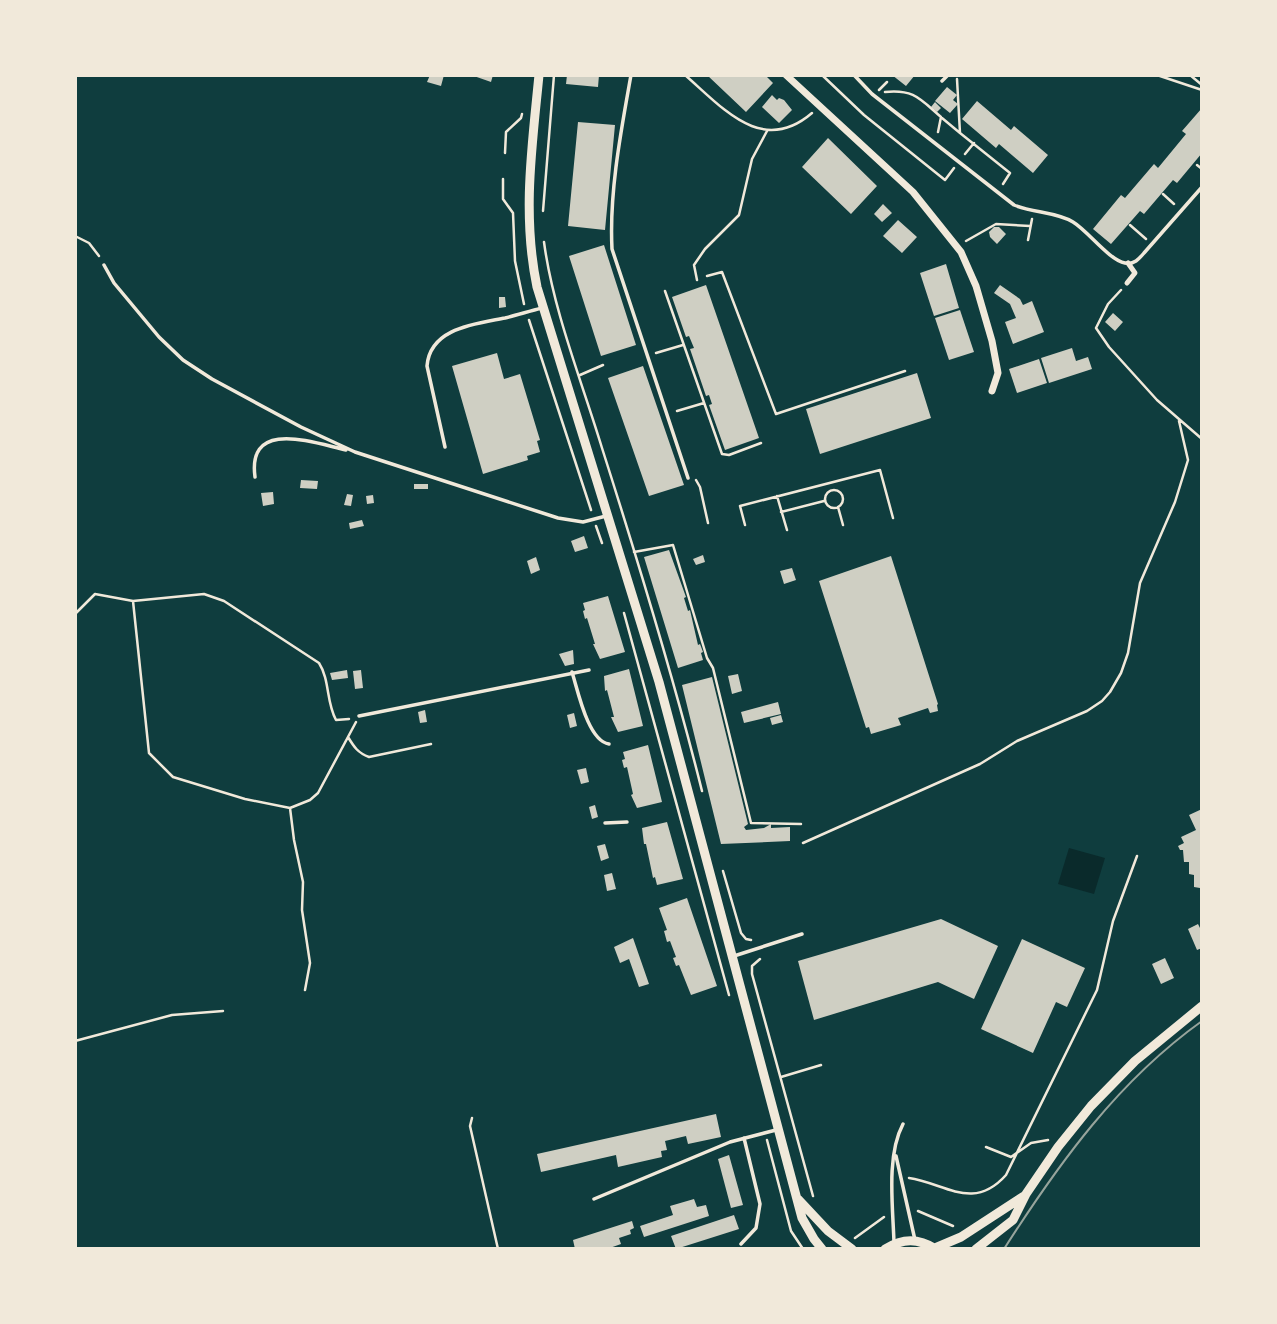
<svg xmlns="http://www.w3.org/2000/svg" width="1277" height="1324" font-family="'PT Sans Narrow',sans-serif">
<rect width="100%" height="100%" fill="#0f3d3e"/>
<!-- water -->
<path fill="#0a2a2b" d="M1069 848 1105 858 1094 894 1058 884Z"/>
<!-- building -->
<path fill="#cfcfc3" d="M430 75H444L441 86 427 82Z
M471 75H493L491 82Z
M567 75H599L598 87 566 84Z
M707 75H765L773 83 746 112Z
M892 75H915L906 86Z
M947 87 957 95 953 100 958 104 950 113 935 101Z
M772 95 777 100 779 98 784 100 792 110 779 123 762 107Z
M977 101 1011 130 1014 126 1048 155 1033 173 999 144 996 148 962 119Z
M935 102 941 108 937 112 931 107Z
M1202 108V153L1177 183 1173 180 1144 214 1140 211 1111 244 1093 229 1121 195 1125 198 1154 164 1158 168 1186 134 1182 131Z
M578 122 615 125 605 230 568 226Z
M828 138 877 186 851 214 802 167Z
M883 204 892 213 882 222 874 214Z
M898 220 917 237 902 253 883 236Z
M994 227H999L1006 234 997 244 990 237 989 232Z
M604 245 636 345 601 356 569 256Z
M946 264 959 308 934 316 920 273Z
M706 285 759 438 725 450 709 405 712 404 709 395 706 396 690 349 694 348 689 336 686 337 672 297Z
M1000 285 1020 299 1023 305 1032 301 1044 332 1013 344 1005 322 1016 318 1010 304 994 293Z
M499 297H505L506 307 499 308Z
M960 310 974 352 949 360 935 318Z
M1113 313 1123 322 1115 331 1105 322Z
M1072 348 1076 361 1088 357 1092 369 1049 383 1041 358Z
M497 353 504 379 520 374 540 440 537 441 540 452 527 456 528 460 483 474 452 366Z
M1039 359 1047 383 1017 393 1009 369Z
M643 366 684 485 649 496 608 378Z
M917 373 931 418 820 454 806 409Z
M301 480 318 481 317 489 300 488Z
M414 484H428V489H414Z
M273 492 274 504 263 506 261 493Z
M347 494 353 495 351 506 344 505Z
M373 495 374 503 367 504 366 496Z
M362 520 364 526 350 529 349 523Z
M584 536 588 548 575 552 571 541Z
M669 550 686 597 684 598 688 611 690 610 698 645 700 644 703 652 701 653 703 660 678 668 644 557Z
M703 555 705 562 696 565 693 559Z
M891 556 938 704 937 705 938 711 930 713 928 708 898 718 901 725 871 734 869 727 866 728 819 581Z
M536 557 540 570 531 574 527 561Z
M792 568 796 580 784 584 780 571Z
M608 596 625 652 600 659 593 644H595L587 618 585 619 583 611 585 610 583 603Z
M573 650 574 664 565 666 559 654Z
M629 669 643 726 618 732 611 717H614L607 690 605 691 604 676Z
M347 670 348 678 332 680 330 673Z
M361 670 363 688 355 689 353 671Z
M738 674 742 691 732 694 728 676Z
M712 677 748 824 744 827 746 830 764 828 771 824V828L790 827V841L721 844 682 685Z
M778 702 781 714 744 723 741 712Z
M425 710 427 722 420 723 418 712Z
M574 713 577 726 570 728 567 715Z
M781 715 783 722 772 725 770 718Z
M648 745 662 802 637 808 631 795 633 794 627 767 624 768 622 760 625 759 623 752Z
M586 768 589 782 581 784 577 770Z
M595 805 598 817 592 819 589 807Z
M1202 809V900L1200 901V888L1194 887V875L1189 874V862H1184L1183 850H1180L1178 846 1184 843 1181 837 1196 830 1189 815Z
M667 822 683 879 657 885 655 877 653 878 646 844H644L642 828Z
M605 844 609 858 601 861 597 846Z
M612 873 616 889 607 891 604 875Z
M687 898 717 986 691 995 679 965 676 966 673 958 676 957 670 941 667 942 664 931 667 930 659 908Z
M941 919 998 946 974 999 938 982 814 1020 798 961Z
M1198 924 1202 932V948L1197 950 1188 929Z
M633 938 649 984 639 987 629 959 620 963 614 947Z
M1022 939 1085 968 1067 1007 1056 1002 1033 1053 981 1029Z
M1165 958 1174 978 1161 984 1152 964Z
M716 1114 721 1137 688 1144 686 1136 665 1141 667 1150 661 1151 662 1157 618 1167 616 1155 541 1172 537 1154Z
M729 1155 743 1205 731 1208 718 1159Z
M694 1199 697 1207 706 1205 709 1216 644 1237 640 1226 673 1215 670 1206Z
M734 1215 739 1229 676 1249 671 1236Z
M632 1221 634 1228 630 1230 631 1234 619 1238 621 1244 607 1249H575L573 1240Z"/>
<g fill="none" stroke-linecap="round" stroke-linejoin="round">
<!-- path -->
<path stroke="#f1e9da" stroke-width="2.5" d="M685 75C723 108 762 156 812 113
M822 75 864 115 945 180 954 168
M1157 75 1202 90
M1190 75 1202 85
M879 90 887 82
M885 92C914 89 920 99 941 117L938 132
M942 118 960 133 957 79
M960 133 1010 173 1003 184
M505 153 506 132 521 118 522 114
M965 154 974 143
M1197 165 1202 169
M503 179V199L513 213 515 261 524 304
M1163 194 1174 204
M543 211 554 75
M1130 225 1146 239
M75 236 89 243 99 256
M1028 240 1032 219
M966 241 996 224 1030 226
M544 242C553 310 582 382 602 448 638 561 673 675 702 791
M707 276 722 272 776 414 905 371
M697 280 694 265 705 249 739 215 752 159 767 131
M1121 290 1108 304 1096 328 1109 347 1157 400 1202 439
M665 291 722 454 729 455 761 443
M529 320 591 510
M656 353 683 345
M580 375 603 365
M677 411 704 403
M696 480 700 487 708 523
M825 499a9 9 0 1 1 18 0a9 9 0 1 1-18 0Z
M777 496 787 530
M838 507 843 525
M781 512 824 501
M745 525 740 506 880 470 893 518
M596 526 602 543
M634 552 673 545 707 658 713 668 751 823 801 824
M133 601 149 753 173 777 245 799 290 808 310 800 318 793 356 722
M624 613 729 995
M75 614 95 594 133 601 204 594 224 601 319 663C330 680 326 702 336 720L349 719
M348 737C354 747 358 753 369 757L431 744
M290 808 294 840 303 882 302 910 310 963 305 990
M803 843 980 764 1017 741 1087 711 1102 701 1110 692 1121 673 1128 653 1140 583 1175 502 1184 473 1188 460 1179 421
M723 871 741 933 746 939 751 940
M760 959 752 966V974L813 1196
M75 1041 172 1015 223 1011
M781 1077 821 1065
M472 1118 470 1126 498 1249
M767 1140 791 1231 803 1249
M986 1147 1011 1157 1031 1143 1048 1140
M909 1178C945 1183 973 1212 1006 1175L1097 990 1113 921 1137 856
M918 1211 953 1226
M855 1238 884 1217"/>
<!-- service -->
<path stroke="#f1e9da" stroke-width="3.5" d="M631 75C621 131 609 193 612 249L688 478
M854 75 872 94 1014 205C1033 213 1057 212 1073 222 1088 231 1109 260 1125 263 1134 265 1139 259 1144 253L1202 187
M942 81 948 75
M104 265 114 283 159 337 183 360 212 379 301 427 355 452 558 518 583 522 606 516
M445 447 427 366C430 328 475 324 505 318 517 315 530 311 542 308
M255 477C247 418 314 443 346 450
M572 672C578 691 588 741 609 744
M359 716 589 670
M605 823 627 822
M734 956 802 934
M896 1156 915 1240
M594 1199 730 1142 776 1130
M894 1243C893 1207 886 1156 903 1124
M741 1244 756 1228 760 1204 744 1138"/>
<!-- pedestrian -->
<path stroke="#f1e9da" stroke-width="5" d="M1127 283 1135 273 1128 263"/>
<!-- minor -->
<path stroke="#f1e9da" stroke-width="7" d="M786 75 913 192 961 252 976 286 992 341 998 373 992 391"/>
<!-- tertiary -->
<path stroke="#f1e9da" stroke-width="9" d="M539 75C532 147 522 215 537 287L659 682 802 1218 814 1239 822 1249
M798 1199 828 1231 852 1249
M935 1248 961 1237 1024 1196
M885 1249C903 1238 918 1238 936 1249
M976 1249 1013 1220 1026 1194 1058 1147 1091 1106 1135 1061 1202 1006"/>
<!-- tram -->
<path stroke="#97a49c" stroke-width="2" d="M1004 1249C1059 1163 1118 1081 1202 1021"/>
</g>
<!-- border -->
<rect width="1277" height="1324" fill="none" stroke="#f1e9da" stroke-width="154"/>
</svg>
